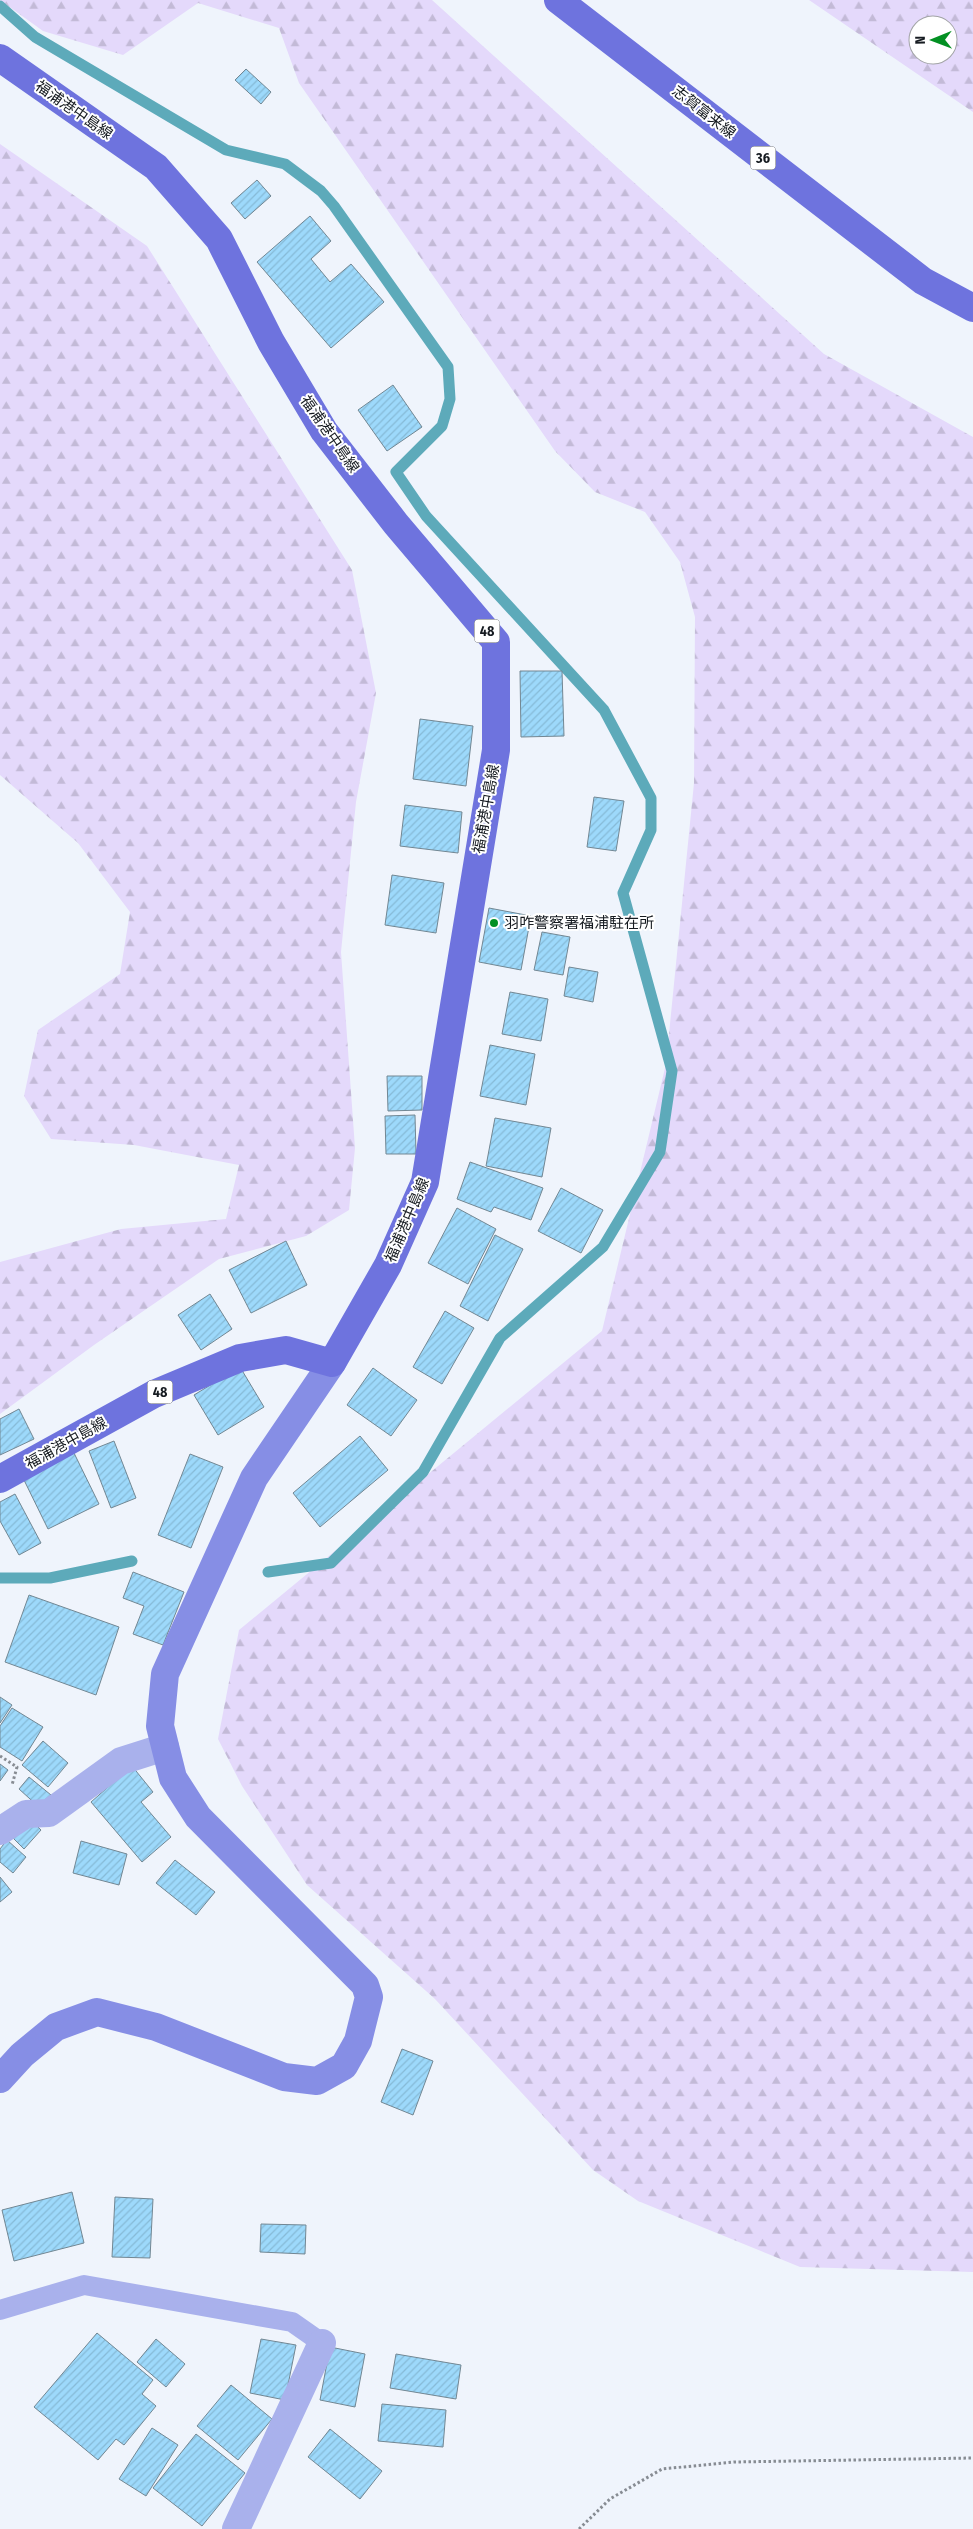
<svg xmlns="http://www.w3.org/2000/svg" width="973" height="2529" font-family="'Fira Sans Condensed','Noto Sans JP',sans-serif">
<defs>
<pattern id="forest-firs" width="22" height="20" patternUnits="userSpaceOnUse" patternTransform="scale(1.25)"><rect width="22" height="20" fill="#e4d9fb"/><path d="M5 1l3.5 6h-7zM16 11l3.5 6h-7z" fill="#c3bad7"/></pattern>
<pattern id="building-hatch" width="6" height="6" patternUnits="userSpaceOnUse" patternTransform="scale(1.25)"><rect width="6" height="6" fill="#9dd9fb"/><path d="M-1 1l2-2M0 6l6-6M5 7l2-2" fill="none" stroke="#86bad7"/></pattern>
</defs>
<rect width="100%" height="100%" fill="#eff4fc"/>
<!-- forest -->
<path fill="url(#forest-firs)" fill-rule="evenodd" d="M0 0H432L824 354 973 437V2272L800 2267 638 2201 593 2170 435 1999 307 1885 242 1786 218 1739 239 1630 602 1331 666 1064 694 783 695 617 680 562 645 512 595 492 555 451 299 83 279 28 198 3 123 55 43 31Z
M809 0H973V112ZM918 25H948V55H918Z
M0 144 147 246 352 570 376 693 356 802 341 952 355 1148 349 1210 306 1236 219 1259 94 1345 0 1414V1262L121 1229 226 1219 239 1165 134 1145 51 1139 24 1096 38 1030 120 974 130 912 78 843 0 775Z"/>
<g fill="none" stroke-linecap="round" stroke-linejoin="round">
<!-- stream -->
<path stroke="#5daaba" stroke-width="11" d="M0 6 35 37 226 150 285 164 321 191 334 206 448 367 450 399 442 426 396 472 426 516 604 710 651 798V830L623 893 672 1071 660 1152 603 1247 500 1338 423 1472 331 1563 268 1572
M0 1578H50L132 1561"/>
</g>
<!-- building -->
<path fill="url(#building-hatch)" stroke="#728793" d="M246 69 271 92 261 104 235 80Z
M257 180 271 196 245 219 231 203Z
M310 216 331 241 311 259 330 282 351 264 384 302 331 348 257 262Z
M393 385 422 427 387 451 358 410Z
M520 671H562L564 736 521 737Z
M420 719 473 726 466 786 413 779Z
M594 797 624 801 616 851 587 847Z
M405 805 462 812 458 853 400 846Z
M392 875 444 883 436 933 385 925Z
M489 908 531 916 521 970 479 962Z
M542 932 570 937 563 975 534 970Z
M569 967 598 972 593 1002 564 996Z
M510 992 548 999 541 1041 502 1034Z
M490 1045 535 1054 526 1105 480 1096Z
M387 1076H422V1110L388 1111Z
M415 1115 416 1154H386L385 1116Z
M495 1118 551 1128 542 1177 486 1166Z
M470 1162 543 1188 531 1220 494 1207 491 1212 457 1199Z
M561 1188 603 1210 581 1253 538 1231Z
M457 1208 496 1229 468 1284 428 1263Z
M495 1235 523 1249 488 1321 460 1306Z
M286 1241 307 1285 251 1313 229 1270Z
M210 1294 232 1329 201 1350 178 1315Z
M445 1311 474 1328 442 1384 413 1367Z
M240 1367 264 1407 218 1435 194 1395Z
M373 1368 417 1400 391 1436 347 1405Z
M19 1409 34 1439 0 1455V1419Z
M360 1436 388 1470 320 1527 293 1493Z
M114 1441 136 1498 111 1508 89 1451Z
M74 1453 99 1504 48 1529 23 1478Z
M190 1454 223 1467 191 1548 158 1535Z
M15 1494 41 1543 19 1555 0 1521V1502Z
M133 1572 184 1592 163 1645 133 1634 144 1606 123 1598Z
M29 1595 119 1627 96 1695 5 1662Z
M0 1697 12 1705 0 1723Z
M12 1708 43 1727 22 1761 0 1747V1726Z
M43 1741 68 1763 48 1787 22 1765Z
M0 1764 8 1770 0 1781Z
M132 1766 153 1792 141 1802 171 1837 142 1862 91 1802Z
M29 1777 51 1795 40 1808 19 1789Z
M30 1819 41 1830 24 1849 13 1838Z
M7 1840 26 1857 13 1873 0 1862V1849Z
M81 1841 127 1854 119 1885 73 1873Z
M175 1860 215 1892 196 1915 156 1883Z
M0 1877 12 1892 0 1902Z
M402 2049 433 2061 413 2115 381 2102Z
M72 2192 84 2243 14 2261 2 2210Z
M115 2197 153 2199 150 2258 112 2257Z
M261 2224 306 2225 305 2254 260 2252Z
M97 2333 153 2380 142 2394 156 2406 124 2445 116 2439 98 2460 34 2407Z
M156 2339 185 2364 166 2387 137 2362Z
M261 2339 296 2345 285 2400 250 2393Z
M330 2347 365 2354 355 2407 320 2400Z
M396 2354 461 2365 456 2399 390 2388Z
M231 2385 272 2419 238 2460 197 2426Z
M382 2404 446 2410 443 2447 378 2441Z
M152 2428 178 2445 146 2496 119 2479Z
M330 2429 382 2471 360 2499 308 2457Z
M196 2434 245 2473 202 2526 153 2488Z"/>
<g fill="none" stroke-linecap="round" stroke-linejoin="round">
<!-- path -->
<path stroke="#878c93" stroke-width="3" stroke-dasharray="2.5 2.5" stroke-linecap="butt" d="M0 1756 17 1767 12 1785
M579 2529 610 2499 662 2469 734 2462 973 2458"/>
<!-- lane -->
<path stroke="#a9b1ec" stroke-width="20" d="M0 2310 84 2285 292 2322 322 2343"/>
<!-- street -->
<path stroke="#a9b1ec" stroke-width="28" d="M0 1831 26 1814 49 1813 121 1761 165 1747
M236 2529 322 2343"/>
<!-- secondary -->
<path stroke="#868ee5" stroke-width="28" d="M0 2079 22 2055 56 2027 97 2012 156 2027 284 2077 317 2081 344 2066 358 2041 369 1997 365 1985 198 1817 173 1778 160 1726 165 1674 254 1478 332 1363"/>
<!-- primary -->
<path stroke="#6e73de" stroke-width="28" d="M558 0 923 281 973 308
M0 58 156 167 219 239 271 342 324 431 396 524 496 642V750L425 1182 388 1265 332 1363 286 1350 240 1358 154 1394 0 1479"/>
</g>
<!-- markers -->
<circle fill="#039023" stroke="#fff" stroke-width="2" cx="494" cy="923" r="5"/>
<g text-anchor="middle" stroke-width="4" stroke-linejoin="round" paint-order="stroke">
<!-- shield labels -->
<g fill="#fff" stroke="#5c5f64" stroke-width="1">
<rect x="750.5" y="146.5" width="25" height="23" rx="4"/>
<rect x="474.5" y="619.5" width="25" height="23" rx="4"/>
<rect x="147.5" y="1380.5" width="25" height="23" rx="4"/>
</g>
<g font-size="14" font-weight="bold" fill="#161b21">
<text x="763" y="163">36</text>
<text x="487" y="636">48</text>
<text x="160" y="1397">48</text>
</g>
<!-- street labels -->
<g font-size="15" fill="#161b21" stroke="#fff">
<text transform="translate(74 110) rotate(35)" y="5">福浦港中島線</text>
<text transform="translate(704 112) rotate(38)" y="5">志賀富来線</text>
<text transform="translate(330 434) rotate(55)" y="5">福浦港中島線</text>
<text transform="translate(486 809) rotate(-80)" y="5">福浦港中島線</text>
<text transform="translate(407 1220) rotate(-67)" y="5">福浦港中島線</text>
<text transform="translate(66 1443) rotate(-29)" y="5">福浦港中島線</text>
</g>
<!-- poi labels -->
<g font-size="15" fill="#161b21" stroke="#fff" text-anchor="start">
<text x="504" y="928">羽咋警察署福浦駐在所</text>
</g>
</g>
<!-- north arrow -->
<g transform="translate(933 40) rotate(269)"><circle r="24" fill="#ffffff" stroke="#a2a4a6"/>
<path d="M0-4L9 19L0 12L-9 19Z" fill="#039023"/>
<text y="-8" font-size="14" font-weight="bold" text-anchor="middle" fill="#161b21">N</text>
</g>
</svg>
